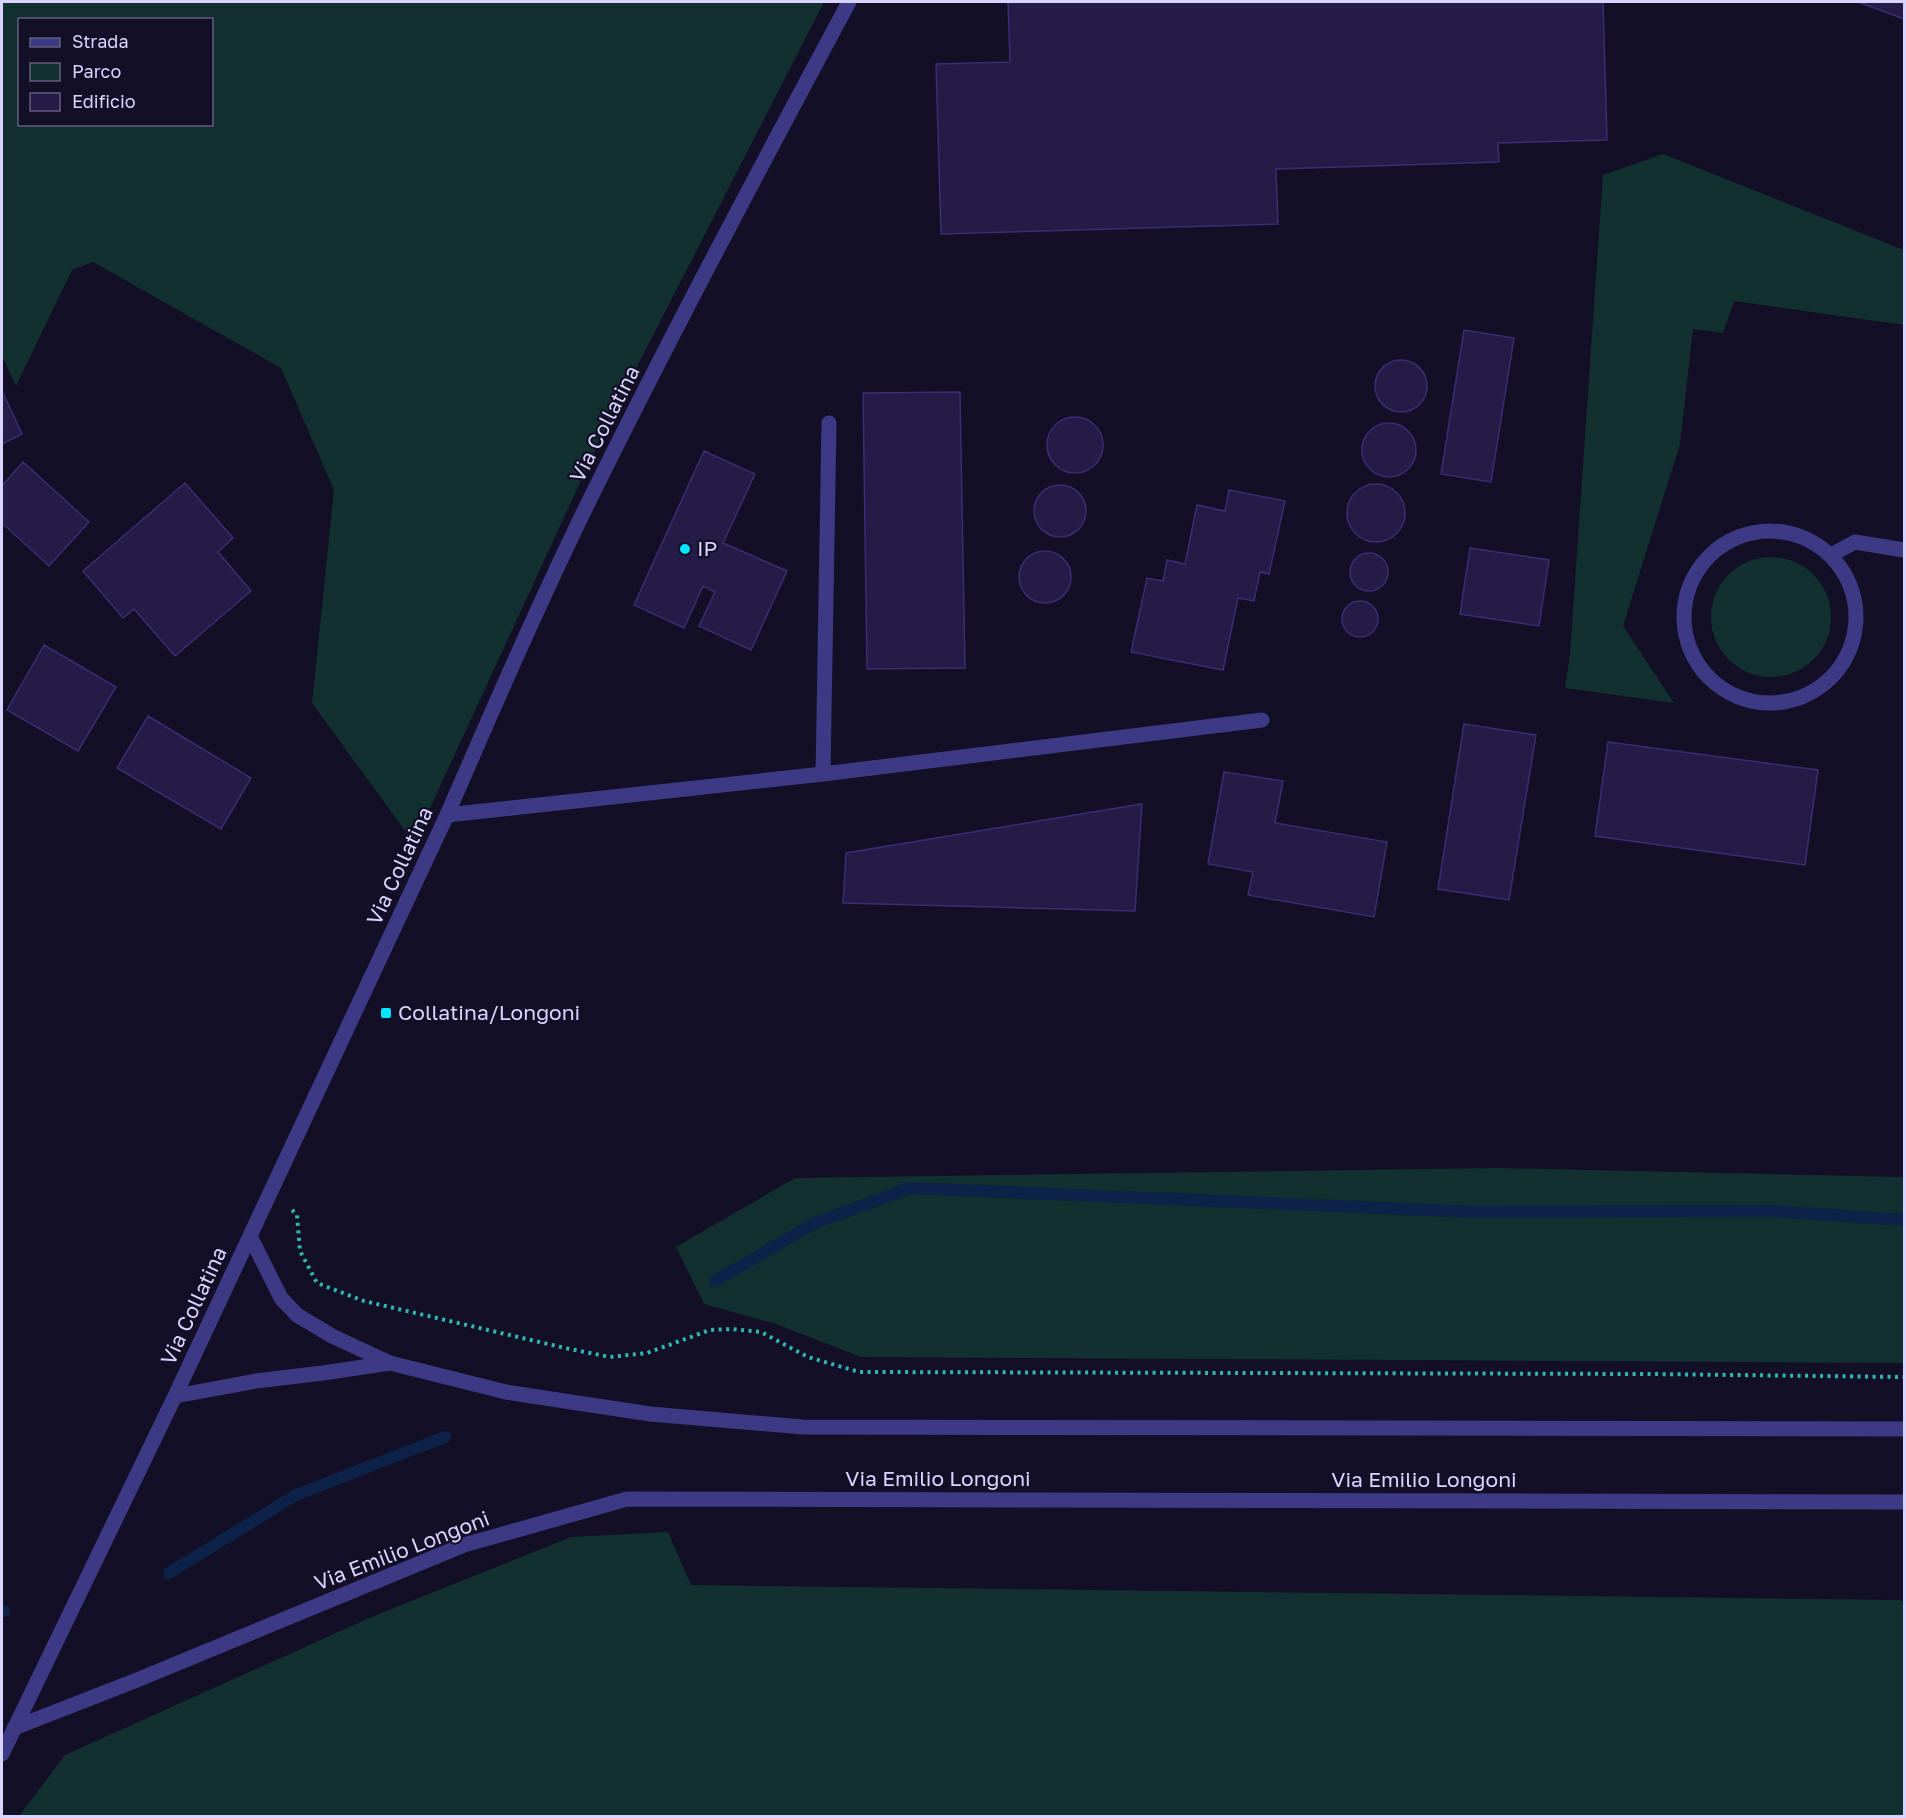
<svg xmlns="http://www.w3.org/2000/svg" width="1906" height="1818" font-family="'Golos Text',sans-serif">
<rect width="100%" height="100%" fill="#130f26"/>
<!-- green -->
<path fill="#12302f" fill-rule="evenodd" d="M2 2H824L601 437 414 843 312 703 334 490 281 368 93 262 72 270 16 386 2 356ZM20 20H212V124H20Z
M1663 154 1904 250V325L1734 301 1723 333 1693 329 1680 444 1623 626 1674 703 1565 688 1570 654 1603 175Z
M1711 617a60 60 0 1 1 120 0a60 60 0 1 1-120 0Z
M1496 1168 1904 1177V1363L861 1357 776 1324 704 1304 676 1247 795 1178Z
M668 1532 691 1585 1899 1600 1904 1602V1816H19L65 1755 374 1616 571 1537Z"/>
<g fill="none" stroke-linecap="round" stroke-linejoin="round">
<!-- stream -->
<path stroke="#0c2248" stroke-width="12" d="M715 1281 815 1223 910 1188 1477 1212 1772 1211 1904 1220
M169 1573 296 1495 445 1437
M2 1611H4"/>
</g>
<!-- building -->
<path fill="#241b47" stroke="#3b2d73" stroke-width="1.5" d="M1008 2H1603L1607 140 1498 143 1499 162 1276 169 1278 224 941 234 936 64 1010 62Z
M1858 2H1904V19Z
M1464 330 1514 338 1491 482 1441 474Z
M1375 386a26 26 0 1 1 52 0a26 26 0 1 1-52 0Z
M2 391 22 434 2 444Z
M960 392 965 668 867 669 863 393Z
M1047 445a28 28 0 1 1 56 0a28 28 0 1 1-56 0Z
M1362 450a27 27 0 1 1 54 0a27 27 0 1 1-54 0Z
M704 451 755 474 723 543 787 571 751 650 699 626 715 592 703 586 684 628 634 605Z
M23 462 89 522 49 566 2 523V486Z
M185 483 233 538 218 552 251 591 175 656 134 609 123 618 83 571Z
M1347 513a29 29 0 1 1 58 0a29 29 0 1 1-58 0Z
M1034 511a26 26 0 1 1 52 0a26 26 0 1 1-52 0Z
M1229 490 1285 501 1269 574 1260 572 1254 601 1238 598 1223 670 1131 652 1147 578 1163 581 1167 560 1185 564 1197 505 1225 511Z
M1470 548 1549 560 1539 626 1460 614Z
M1019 577a26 26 0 1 1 52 0a26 26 0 1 1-52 0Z
M1350 572a19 19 0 1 1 38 0a19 19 0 1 1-38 0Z
M1342 619a18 18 0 1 1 36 0a18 18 0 1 1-36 0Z
M44 645 116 687 78 751 7 710Z
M148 716 251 778 221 829 117 768Z
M1464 724 1536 735 1509 900 1438 889Z
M1608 742 1818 770 1805 865 1595 836Z
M1224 772 1283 781 1275 823 1387 842 1374 917 1248 895 1253 872 1208 864Z
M1142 804 1135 911 843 903 846 853Z"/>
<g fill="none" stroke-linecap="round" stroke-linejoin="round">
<!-- path -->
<path stroke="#2fb8b0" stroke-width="4" stroke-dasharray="3 4.5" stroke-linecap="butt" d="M292 1210 297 1215 300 1251 317 1283 364 1301 565 1348 610 1357 647 1353 710 1330 732 1329 761 1332 808 1357 859 1372 1650 1374 1904 1377"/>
<!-- service -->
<path stroke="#3d3a85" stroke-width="15" d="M823 774 829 423
M447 815 823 774 1262 720"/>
<!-- minor -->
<path stroke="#3d3a85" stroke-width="15" d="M1684 617a86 86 0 1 1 172 0a86 86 0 1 1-172 0Z
M1831 555 1855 542 1904 550"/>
<!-- tertiary -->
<path stroke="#3d3a85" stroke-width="15" d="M250 1236 281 1298 297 1315 332 1336 390 1363 506 1392 650 1414 803 1427 1904 1429
M175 1396 256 1381 323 1373 390 1363
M14 1728 137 1680 464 1545 627 1499 1904 1502
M2 1754 175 1396 447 815C493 709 539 603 590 499 673 331 761 166 849 2"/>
</g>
<!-- markers -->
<g fill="#00e5ff" stroke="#130f26" stroke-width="2">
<circle cx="685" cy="549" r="6"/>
<rect x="380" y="1007" width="12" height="12" rx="3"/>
</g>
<g text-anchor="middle" stroke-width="4.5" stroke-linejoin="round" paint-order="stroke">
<!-- street labels -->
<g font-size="21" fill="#d9d4ff" stroke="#130f26">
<text transform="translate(605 424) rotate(-63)" y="7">Via Collatina</text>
<text transform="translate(400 866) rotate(-65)" y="7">Via Collatina</text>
<text transform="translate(194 1306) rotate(-65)" y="7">Via Collatina</text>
<text x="938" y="1486">Via Emilio Longoni</text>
<text x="1424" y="1487">Via Emilio Longoni</text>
<text transform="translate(402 1551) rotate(-21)" y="7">Via Emilio Longoni</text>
</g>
<!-- poi labels -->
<g font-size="21" fill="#d9d4ff" stroke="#130f26" text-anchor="start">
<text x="697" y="556">IP</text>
<text x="398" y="1020">Collatina/Longoni</text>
</g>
</g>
<!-- border -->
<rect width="1906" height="1818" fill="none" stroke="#d9d4ff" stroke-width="6"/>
<!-- legend -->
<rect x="18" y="18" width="195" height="108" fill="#130f26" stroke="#625e7d" stroke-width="1.5"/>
<rect x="30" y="38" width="30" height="9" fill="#3d3a85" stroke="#625e7d" stroke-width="1.5"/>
<text x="72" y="48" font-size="18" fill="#d9d4ff">Strada</text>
<rect x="30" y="63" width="30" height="18" fill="#12302f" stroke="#625e7d" stroke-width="1.5"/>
<text x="72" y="78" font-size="18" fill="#d9d4ff">Parco</text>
<rect x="30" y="93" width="30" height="18" fill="#241b47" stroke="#625e7d" stroke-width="1.5"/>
<text x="72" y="108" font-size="18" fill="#d9d4ff">Edificio</text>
</svg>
